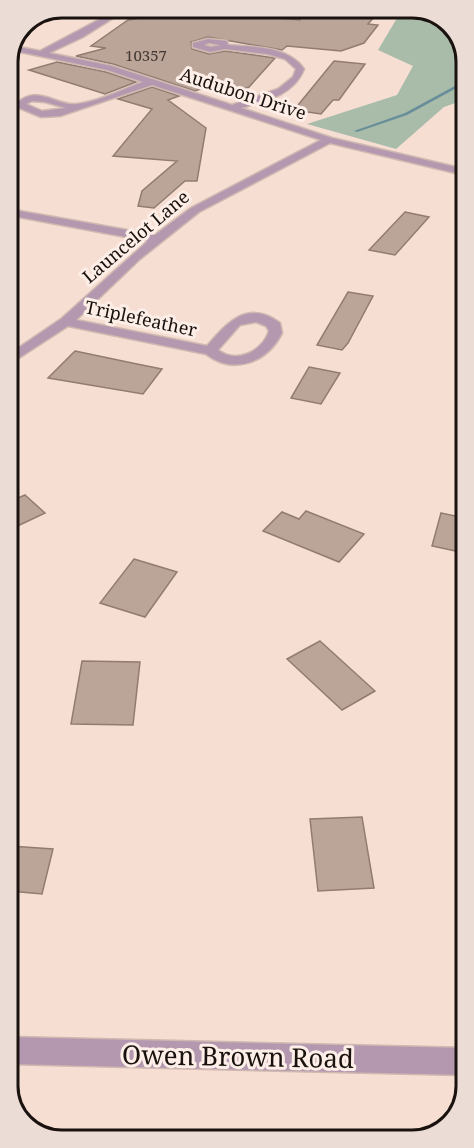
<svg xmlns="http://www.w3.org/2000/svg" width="474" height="1148" font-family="'Noto Serif',serif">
<rect width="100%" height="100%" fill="#f7ded3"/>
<!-- green -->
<path fill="#a9bcaa" d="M403 8C428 8 454 19 463 44 468 55 464 86 464 100L444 107 396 149 307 124 397 95 413 66 378 50Z"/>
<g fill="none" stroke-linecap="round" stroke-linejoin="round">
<!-- stream -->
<path fill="#688e9a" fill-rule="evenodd" d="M464 81V84L407 115 357 132 354 131 405 113Z"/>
</g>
<!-- building -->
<path fill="#bba599" stroke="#927c71" stroke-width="1.5" d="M155 8 300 20V17L319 12 317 8H382L368 24 378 25 364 43 341 51 287 46 282 50 208 37 191 42 192 49 209 54 225 51 275 58 249 87 239 91 215 84 195 91 113 64 76 56 106 48 91 46 128 20 140 18Z
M334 61 365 64 339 100H333L321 114 294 110Z
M57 62 106 72 136 82 105 94 29 70Z
M152 87 179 96 168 100 206 128 197 181H185L154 208 138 206 142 191 177 161 113 156 152 109 118 99Z
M405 212 429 217 395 255 369 250Z
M348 292 373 296 348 343 342 350 317 345Z
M75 351 137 364 162 369 143 394 48 378Z
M309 367 340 373 321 404 291 398Z
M25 495 45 513 9 530V502Z
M306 511 364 534 339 562 263 531 282 512 299 519Z
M441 513 465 518V553L432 546Z
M134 559 177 572 145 617 100 603Z
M320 641 375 691 342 710 287 659Z
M82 661 140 662 133 725 71 724Z
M362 817 374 888 318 891 310 819Z
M10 846 53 849 42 894 10 891Z"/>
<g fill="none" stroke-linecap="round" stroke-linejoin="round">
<defs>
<path id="minor" d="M121 8H129L83 37 49 53 112 66 232 105 278 89 293 77 296 69 285 59 267 54 225 49 210 52 193 47V43L208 39 227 41 228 45C254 47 288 46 304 69 294 95 266 101 241 108L332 138 464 169V175L330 143 199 212 140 259 76 320 207 346C227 323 247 299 280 323L282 333C267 363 233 375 206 354L68 326 8 365V355L61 319 148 241 8 215V209L155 235 191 208 321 140 152 85 60 116 41 117 17 107 15 105C37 82 56 107 77 104 98 102 123 89 143 82L107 70 11 50 13 46 40 51ZM209 43 220 45H221L211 47 204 45ZM32 101 45 102 66 108 42 111 26 104ZM256 322 266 326 269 331C262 352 236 364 218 350L240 325Z
M275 8 296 11 315 8 317 11 296 15Z"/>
<path id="tertiary" d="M10 1037 466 1048V1075L10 1064Z"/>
</defs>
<!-- minor casing -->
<use href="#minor" stroke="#cfb9b0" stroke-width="3"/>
<!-- tertiary casing -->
<use href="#tertiary" stroke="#cfb9b0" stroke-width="3"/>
<!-- minor -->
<use href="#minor" fill="#b498b0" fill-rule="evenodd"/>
<!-- tertiary -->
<use href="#tertiary" fill="#b498b0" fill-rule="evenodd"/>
</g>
<g text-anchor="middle" stroke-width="6" stroke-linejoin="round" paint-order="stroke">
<!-- far-number labels -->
<g font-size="15" fill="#423731">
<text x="146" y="61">10357</text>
</g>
<!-- far-street labels -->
<g font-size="18" fill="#1a120e" stroke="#fdeee7">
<text transform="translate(243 94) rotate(18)" y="6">Audubon Drive</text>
<text transform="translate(136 237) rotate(-40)" y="6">Launcelot Lane</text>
<text transform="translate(141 319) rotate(12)" y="6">Triplefeather</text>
</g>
<!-- near-street labels -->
<g font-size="26" fill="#1a120e" stroke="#fdeee7">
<text transform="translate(238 1057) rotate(1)" y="9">Owen Brown Road</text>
</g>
</g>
<!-- crop -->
<path d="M0 0H474V1148H0ZM62 18H412A44 44 0 0 1 456 62V1086A44 44 0 0 1 412 1130H62A44 44 0 0 1 18 1086V62A44 44 0 0 1 62 18Z" fill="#ebdcd6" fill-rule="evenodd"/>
<path fill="none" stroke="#1a120e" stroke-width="3" d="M62 18H412A44 44 0 0 1 456 62V1086A44 44 0 0 1 412 1130H62A44 44 0 0 1 18 1086V62A44 44 0 0 1 62 18Z"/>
</svg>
